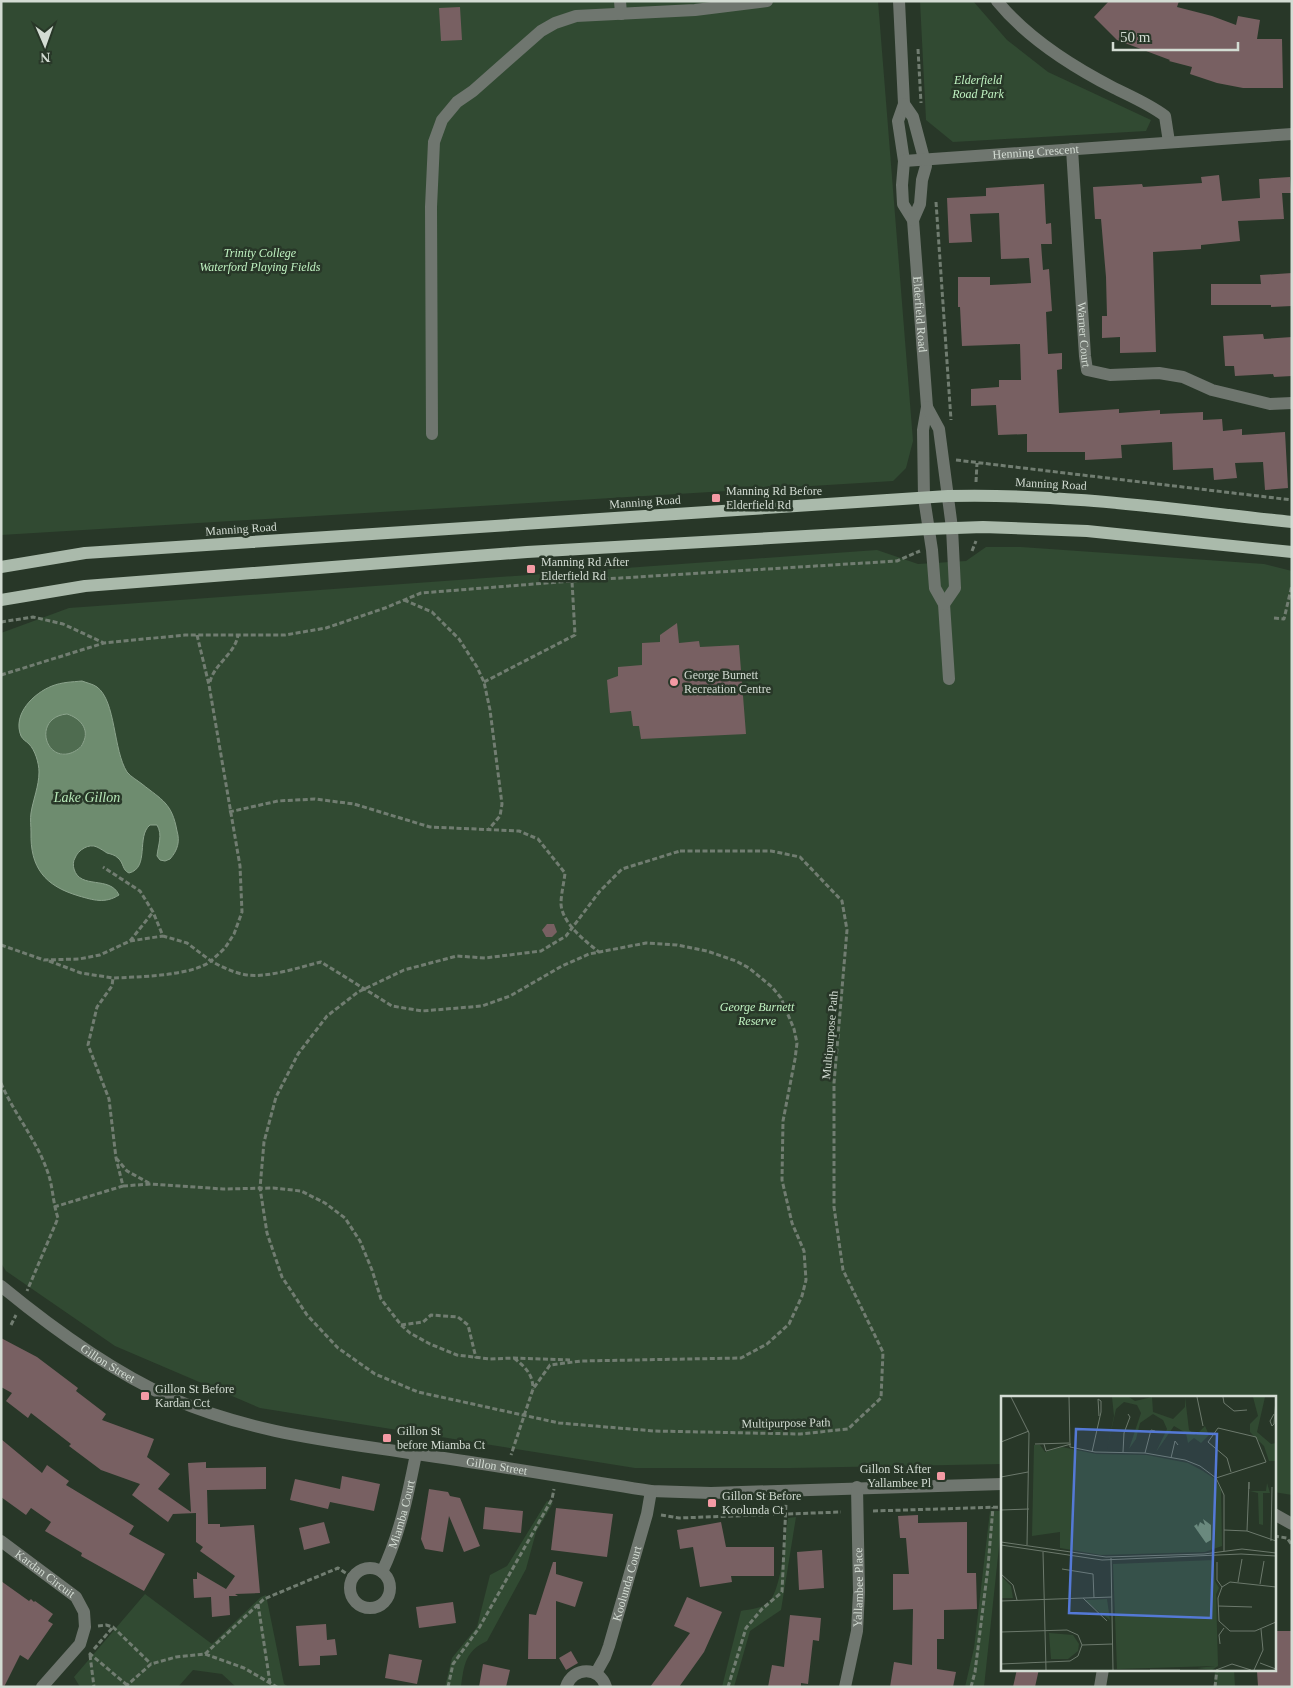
<svg xmlns="http://www.w3.org/2000/svg" width="1293" height="1688" font-family="'Times New Roman',serif">
<rect width="100%" height="100%" fill="#283728"/>
<!-- green -->
<path fill="#314a32" d="M1 1H878L913 441 906 468 893 481 1 535Z
M920 1H973L1007 40 1048 72 1151 120 1146 131 953 142 926 120Z
M986 547H1021L1264 564 1292 571V1495L1274 1492V1397H1002V1464L791 1468H635L260 1408 115 1346 6 1271 1 1263V633L69 608 877 550 918 564 966 561Z
M547 1501 553 1503 536 1532 526 1569 487 1641C465 1651 464 1665 461 1687H445L452 1658 477 1627 490 1575 507 1566Z
M990 1511H1002V1519L984 1687H965L974 1648Z
M796 1517 781 1610 750 1631 734 1687H722L741 1611C751 1609 763 1609 770 1601 782 1585 785 1539 788 1518Z
M145 1594 212 1644 261 1597 266 1595 284 1684 289 1687H236L222 1674 193 1670 178 1687H80L74 1677Z
M1215 1669H1234L1235 1687H1214Z"/>
<!-- forest -->
<path fill="#4f6c50" d="M45 734a20 20 0 1 1 40 0a20 20 0 1 1-40 0Z"/>
<!-- water -->
<path fill="#6e8c6f" stroke="#8ca48d" fill-rule="evenodd" d="M82 681C87 683 93 684 97 687 116 701 113 750 127 772 131 777 137 780 142 784 162 800 172 803 177 831 180 841 178 850 170 859L165 861 160 860 157 856C158 845 163 835 157 825H150C136 836 150 868 129 873 122 870 124 863 118 858 115 855 111 854 107 853 104 851 101 849 97 847 89 843 78 850 75 858 73 861 73 866 74 869 80 890 110 875 119 895 105 904 93 900 79 896 45 886 30 868 31 832 31 826 30 819 31 813 33 800 39 786 39 772 39 763 35 750 29 744 26 741 23 740 21 736 12 714 34 693 52 686 62 682 72 682 82 681ZM67 714C80 718 90 729 83 743 81 748 76 751 71 753 44 762 33 717 67 714Z"/>
<!-- building -->
<path fill="#786062" d="M1109 1H1179L1177 7 1212 16 1236 25 1238 16 1260 20 1257 39H1282L1283 88H1243L1217 83 1190 74 1192 67 1169 61 1170 60 1117 40 1094 17Z
M460 7 462 40 441 41 439 8Z
M1219 175 1222 201 1260 198 1259 179 1290 177 1291 193H1282L1284 219 1238 221 1240 241 1201 245V249L1153 252 1156 352 1120 353V337L1102 338V316H1107L1106 277 1101 219H1095L1093 187 1142 184 1143 187 1202 183 1201 177Z
M1044 184 1046 224 1051 223 1052 244H1041L1043 270 1049 269 1052 311 1046 312 1048 354 1062 353V369L1057 370 1059 413 1119 409V413L1160 410V414L1203 412V420L1222 419 1223 431 1242 429V435L1285 432 1288 488 1265 490 1263 462 1235 463 1237 478 1214 480 1213 468 1173 470 1172 442 1121 445 1122 458 1085 460V452H1027V434L998 435 996 405 971 406V389L999 387V380H1021L1020 344 962 346 960 307H958V277H990V285L1031 283 1029 258 1001 259 999 213 970 214 972 242 949 243 947 198 986 196V188Z
M1292 273V306L1271 307V305H1211V284H1261L1260 275Z
M1263 334 1264 339 1292 337V376L1274 377 1273 374 1235 376 1234 366H1225L1223 336Z
M677 623 679 643 699 641 700 647 739 645 746 734 641 739 639 726H633L631 711 610 713 607 680 618 676V667L642 665V643L660 642V635Z
M547 924H554L557 932 552 937H546L542 930Z
M1 1338 37 1357 78 1388 76 1391 106 1414 102 1420 154 1439 147 1457 170 1474 158 1489 191 1512 188 1463 206 1462V1468L266 1467V1489L207 1490 208 1524H220V1527L254 1525 260 1593 235 1594 238 1596H229L230 1615 212 1617 211 1597 194 1598 193 1579H197V1572L226 1589 235 1576 200 1551 203 1547 196 1542V1513L173 1514 168 1522 132 1495 140 1484 101 1470 69 1446 71 1444 31 1413 28 1418 6 1401 12 1393 1 1387Z
M1 1439 42 1473 47 1465 69 1481 66 1485 134 1526 129 1534 165 1554 144 1591 81 1556 82 1553 45 1531 51 1522 31 1508 26 1515 1 1497Z
M342 1476 380 1484 374 1511 330 1502 328 1509 290 1500 295 1479 340 1489Z
M429 1489 448 1492 450 1496 460 1498 480 1546 464 1552 449 1516 443 1552 425 1549 421 1539Z
M485 1507 523 1511 521 1533 483 1529Z
M556 1508 613 1514 607 1557 551 1550Z
M918 1515V1523L967 1522V1573H976L977 1609 944 1610V1639H937V1669L956 1672 953 1687H890L894 1662 912 1665 913 1609 893 1610V1574H909L906 1538H900L898 1516Z
M324 1522 330 1543 304 1550 299 1528Z
M721 1522 726 1547H774V1576H731L732 1582 700 1587 693 1547 680 1549 677 1530Z
M822 1550 824 1588 799 1590 797 1552Z
M553 1562H556V1574L583 1582 575 1607 556 1601V1659H528L529 1614 536 1615Z
M1 1581 29 1601 31 1599 34 1602 35 1601 53 1614 48 1621 53 1624 28 1660 20 1655 4 1687H1Z
M687 1597 722 1612 704 1652 679 1687H650L690 1633 674 1626Z
M453 1602 456 1623 419 1628 416 1607Z
M790 1615 821 1618 819 1641 813 1640 808 1684 801 1683V1687H768L772 1665 784 1667Z
M326 1624 327 1640 335 1639 337 1655 320 1656V1665L299 1666 296 1626Z
M1275 1631H1292V1687L1258 1686 1257 1671 1277 1670Z
M571 1651 578 1663 566 1670 559 1658Z
M389 1654 422 1660 417 1684 385 1678Z
M483 1664 510 1670 506 1687H479Z
M1017 1669H1039L1035 1687H1013Z"/>
<g fill="none" stroke-linecap="round" stroke-linejoin="round">
<!-- path -->
<path stroke="#717d71" stroke-width="3" stroke-dasharray="5 2.5" stroke-linecap="butt" d="M918 49 921 103
M936 202 951 420
M956 460 1292 500
M976 482 977 463
M972 551 976 541
M404 600 432 612 459 639 477 667 484 682 490 710 502 804 500 816 489 829
M1274 618 1284 619 1292 585
M1 622 33 617 63 624 104 643
M197 635 209 685 240 866 242 912 234 934 225 948 211 961C222 967 234 973 247 975 268 978 300 967 321 962L392 1006 422 1011 482 1006 510 996 562 966 589 954 646 943 677 945 707 951 736 961 749 968 772 987 781 998 794 1029 797 1043 795 1059 783 1121 782 1180 792 1223 804 1251 806 1280 802 1296 789 1324 767 1344 741 1358 581 1361 550 1365 533 1389 511 1455
M1 675 104 643 185 635H285L326 628 385 608 421 593 572 581 897 561 920 551
M210 682C214 664 235 654 238 635
M484 682 575 635 572 581
M229 812 278 801 315 799 354 804 430 827 519 831 538 839 565 873C564 883 561 894 561 904 562 923 585 941 599 952
M680 851H771L800 857 842 901 847 930 834 1083V1207L843 1270 883 1352 881 1398 848 1429 800 1434 654 1431 559 1423 418 1392 375 1374 338 1348 307 1315 282 1277 267 1233 260 1188 264 1142 276 1097 298 1054 327 1016 358 992 404 970 457 956 485 958 541 951 566 936 600 891 622 869Z
M130 941 163 936
M1 945 44 960 79 959 100 955 130 941 153 912
M49 961 81 973 113 978
M1 1083C14 1114 37 1140 48 1173 53 1187 53 1204 58 1218L27 1291
M116 1158 127 1171 149 1183
M123 1186 151 1184 223 1189 273 1188 301 1191 325 1203 345 1218 360 1241 372 1270 381 1299 401 1325 410 1333 430 1344 457 1355 490 1359 514 1358 570 1360
M54 1207 123 1186 116 1158 109 1099 88 1045 97 1007 112 986 113 978C137 977 192 976 211 961L187 943 163 936 153 912 140 891 103 867
M11 1325 16 1315
M401 1325 423 1322 431 1315 458 1317 468 1325 476 1358
M514 1358C525 1367 533 1374 533 1389
M873 1511 1002 1507
M661 1515 679 1518 841 1512
M1274 1536 1287 1538 1292 1545
M258 1604 270 1683 272 1687
M98 1626 106 1625 113 1627 151 1664
M94 1649 113 1627
M89 1653 127 1685
M205 1654 264 1599 338 1568 352 1577
M90 1655 94 1687
M125 1687 151 1664 176 1657 205 1654 244 1668 277 1687
M448 1687 453 1664 479 1628 552 1499 554 1489
M728 1687 746 1628 762 1609 782 1592 786 1503
M971 1687 975 1672 988 1567 993 1507
M1215 1687 1217 1669"/>
<!-- minor -->
<g stroke="#6f766f" stroke-width="12">
<path d="M620 1 621 14"/>
<path id="s1" d="M899 1 904 104 898 121 904 161 902 185 903 204 913 220 927 407 923 430 924 498 932 550 935 588 944 604 949 679"/>
<path d="M997 1C1028 39 1071 66 1114 88 1132 97 1149 104 1165 116L1169 142"/>
<path d="M904 104 913 117 926 166 922 180 920 204 913 220"/>
<path id="s2" d="M1072 149 1085 356 1087 370 1110 375 1159 373 1183 377 1212 390 1270 404 1292 403"/>
<path id="s3" d="M904 161 1292 134"/>
<path d="M927 407 939 429 952 528 955 588 944 604"/>
<path d="M432 434 431 207 434 142 442 120 457 102 473 91 541 31 555 23 576 16 695 10 767 1"/>
<path id="s4" d="M1 1286C52 1328 111 1371 171 1398 251 1433 331 1441 416 1454 495 1465 573 1479 651 1491L711 1493 1002 1484"/>
<path d="M1274 1514 1292 1524"/>
<path id="s5" d="M1 1541 76 1597 84 1612 85 1627 80 1644 42 1687"/>
<circle cx="370" cy="1588" r="20"/>
<path id="s6" d="M382 1572C400 1534 408 1495 416 1454"/>
<path id="s7" d="M596 1673 605 1657 609 1646 647 1514 651 1491"/>
<path d="M566 1687C573 1666 600 1666 606 1687"/>
<path id="s8" d="M845 1687 857 1631 859 1592 857 1487"/>
<path d="M1100 1687 1103 1669"/>
</g>
<!-- major -->
<path stroke="#aabaab" stroke-width="12" d="M1 567 85 553 948 496C1064 493 1177 510 1292 522
M1 600 85 586 527 552 928 529 983 527 1087 531 1292 552"/>
</g>
<!-- markers -->
<g fill="#f49aa4" stroke="#283728" stroke-width="2">
<rect x="711" y="493" width="10" height="10" rx="2.5"/>
<rect x="526" y="564" width="10" height="10" rx="2.5"/>
<circle cx="674" cy="682" r="5"/>
<rect x="140" y="1391" width="10" height="10" rx="2.5"/>
<rect x="382" y="1433" width="10" height="10" rx="2.5"/>
<rect x="936" y="1471" width="10" height="10" rx="2.5"/>
<rect x="707" y="1498" width="10" height="10" rx="2.5"/>
</g>
<g text-anchor="middle" stroke-width="5" stroke-linejoin="round" paint-order="stroke">
<!-- park labels -->
<g font-size="12" font-style="italic" fill="#c0f3c2" stroke="#283728">
<text x="978" y="84">Elderfield<tspan x="978" dy="14">Road Park</tspan></text>
<text x="260" y="257">Trinity College<tspan x="260" dy="14">Waterford Playing Fields</tspan></text>
<text x="757" y="1011">George Burnett<tspan x="757" dy="14">Reserve</tspan></text>
</g>
<!-- street labels -->
<g font-size="12" fill="#d3dcd3" stroke="#283728">
<text dy="4" stroke="none"><textPath href="#s3" startOffset="132">Henning Crescent</textPath></text>
<text dy="4" stroke="none"><textPath href="#s1" startOffset="318">Elderfield Road</textPath></text>
<text dy="4" stroke="none"><textPath href="#s2" startOffset="186">Warner Court</textPath></text>
<text transform="translate(1051 484) rotate(3)" y="4">Manning Road</text>
<text transform="translate(645 502) rotate(-4)" y="4">Manning Road</text>
<text transform="translate(241 529) rotate(-4)" y="4">Manning Road</text>
<text transform="translate(830 1035) rotate(-85)" y="4">Multipurpose Path</text>
<text dy="4" stroke="none"><textPath href="#s4" startOffset="132">Gillon Street</textPath></text>
<text transform="translate(786 1423) rotate(-1)" y="4">Multipurpose Path</text>
<text dy="4" stroke="none"><textPath href="#s4" startOffset="538">Gillon Street</textPath></text>
<text dy="4" stroke="none"><textPath href="#s6" startOffset="61">Miamba Court</textPath></text>
<text dy="4" stroke="none"><textPath href="#s5" startOffset="55">Kardan Circuit</textPath></text>
<text dy="4" stroke="none"><textPath href="#s7" startOffset="95">Koolunda Court</textPath></text>
<text dy="4" stroke="none"><textPath href="#s8" startOffset="101">Yallambee Place</textPath></text>
</g>
<!-- poi labels -->
<g font-size="12" fill="#d3dcd3" stroke="#283728" text-anchor="start">
<text x="726" y="495">Manning Rd Before<tspan x="726" dy="14">Elderfield Rd</tspan></text>
<text x="541" y="566">Manning Rd After<tspan x="541" dy="14">Elderfield Rd</tspan></text>
<text x="684" y="679">George Burnett<tspan x="684" dy="14">Recreation Centre</tspan></text>
<text x="155" y="1393">Gillon St Before<tspan x="155" dy="14">Kardan Cct</tspan></text>
<text x="397" y="1435">Gillon St<tspan x="397" dy="14">before Miamba Ct</tspan></text>
<text x="931" y="1473" text-anchor="end">Gillon St After<tspan x="931" dy="14">Yallambee Pl</tspan></text>
<text x="722" y="1500">Gillon St Before<tspan x="722" dy="14">Koolunda Ct</tspan></text>
</g>
<!-- water labels -->
<g font-size="14" font-style="italic" fill="#b6e8b7" stroke="#283728">
<text x="87" y="802">Lake Gillon</text>
</g>
</g>
<!-- overview -->
<g transform="translate(1001 1396)">
<rect width="275" height="275" fill="#283728"/>
<path d="M111 1H128L134 5 151 1 152 16 172 23 184 11V1L188 34 195 39 204 30 208 39 200 47 193 42 187 47 185 37 173 30 155 56 166 33 162 24 152 18 139 27 135 43 128 53 140 17 136 9 123 6 115 13 106 53 113 20ZM233 1H264L256 36 270 48 275 47V65H268L263 50 249 36V28L257 20 252 1ZM33 49H39L44 56 61 51 95 58 146 59 187 67 202 75 214 83 220 94 221 150 204 156 100 159 59 152V136L31 140ZM266 87 269 97H262V129L258 128 257 97 249 95H265ZM213 164 214 185 218 192 215 198 217 270 211 274 196 272 214 270 116 273 112 168ZM0 180 10 190 12 202H0ZM106 203 109 224 84 205 85 204ZM48 237 72 239 78 248 77 255 67 263H50Z" fill="#314a32"/>
<path d="M202 123 210 129V144L205 147 193 130 196 128 197 131 199 126 204 129Z" fill="#6e8c6f"/>
<path fill="none" stroke="#6c796c" stroke-width="1" d="M10 1 28 37 26 149M68 1 69 51 94 56 144 57 184 64 199 70 215 82 223 99V155M196 1 202 30M222 1 223 7 233 15 246 14M97 3 98 20M273 18 269 25 271 30 273 28 275 3M0 46 28 35M34 48 68 47M43 48 45 55 70 48M91 56 100 16V5L97 3M122 56 123 37 129 21 127 18M144 57 150 34 154 35M170 62 174 45 177 49M0 81 27 76M215 82 265 66 255 41 217 32 207 46 226 62 230 76M0 114 28 113M223 134 246 135 275 145M246 135 248 86V93M270 145 271 91M0 146 105 161 203 158 241 153 275 157M0 149 101 164 240 158 275 160M42 156 45 274M110 162 112 274M216 166V184L221 191M61 173 92 178 93 202M0 178 12 189 16 204M237 186 241 163M259 188 263 165M275 191 229 186 221 191 217 202 218 225 229 235H254L275 226M82 202 106 225M0 205 111 201M217 210 251 211M0 236 66 234 77 239 81 249M219 248 218 239 223 232M81 249 112 248M259 267 275 273M0 268 69 265 77 260 81 249M149 274H179M215 274 231 268 250 274M253 274 262 254 260 233"/>
<path fill="#5479d6" fill-opacity="0.15" stroke="#5479d6" stroke-width="2.5" d="M75 33 216 38 210 222 68 217Z"/>
<rect width="275" height="275" fill="none" stroke="#d3dcd3" stroke-width="2.5"/>
</g>
<!-- border -->
<rect width="1293" height="1688" fill="none" stroke="#d3dcd3" stroke-width="5"/>
<!-- north arrow -->
<g transform="translate(45 45) rotate(178)" stroke="#283728" stroke-width="4" paint-order="stroke">
<path d="M0-4L9 19L0 12L-9 19Z" fill="#d3dcd3"/>
<text y="-8" font-size="14" font-weight="bold" text-anchor="middle" fill="#d3dcd3">N</text>
</g>
<!-- scale -->
<path d="M1113 42v8h125v-8" fill="none" stroke="#d3dcd3" stroke-width="2.5"/>
<text x="1120" y="42" font-size="15" fill="#d3dcd3" stroke="#283728" stroke-width="4" paint-order="stroke">50 m</text>
</svg>
